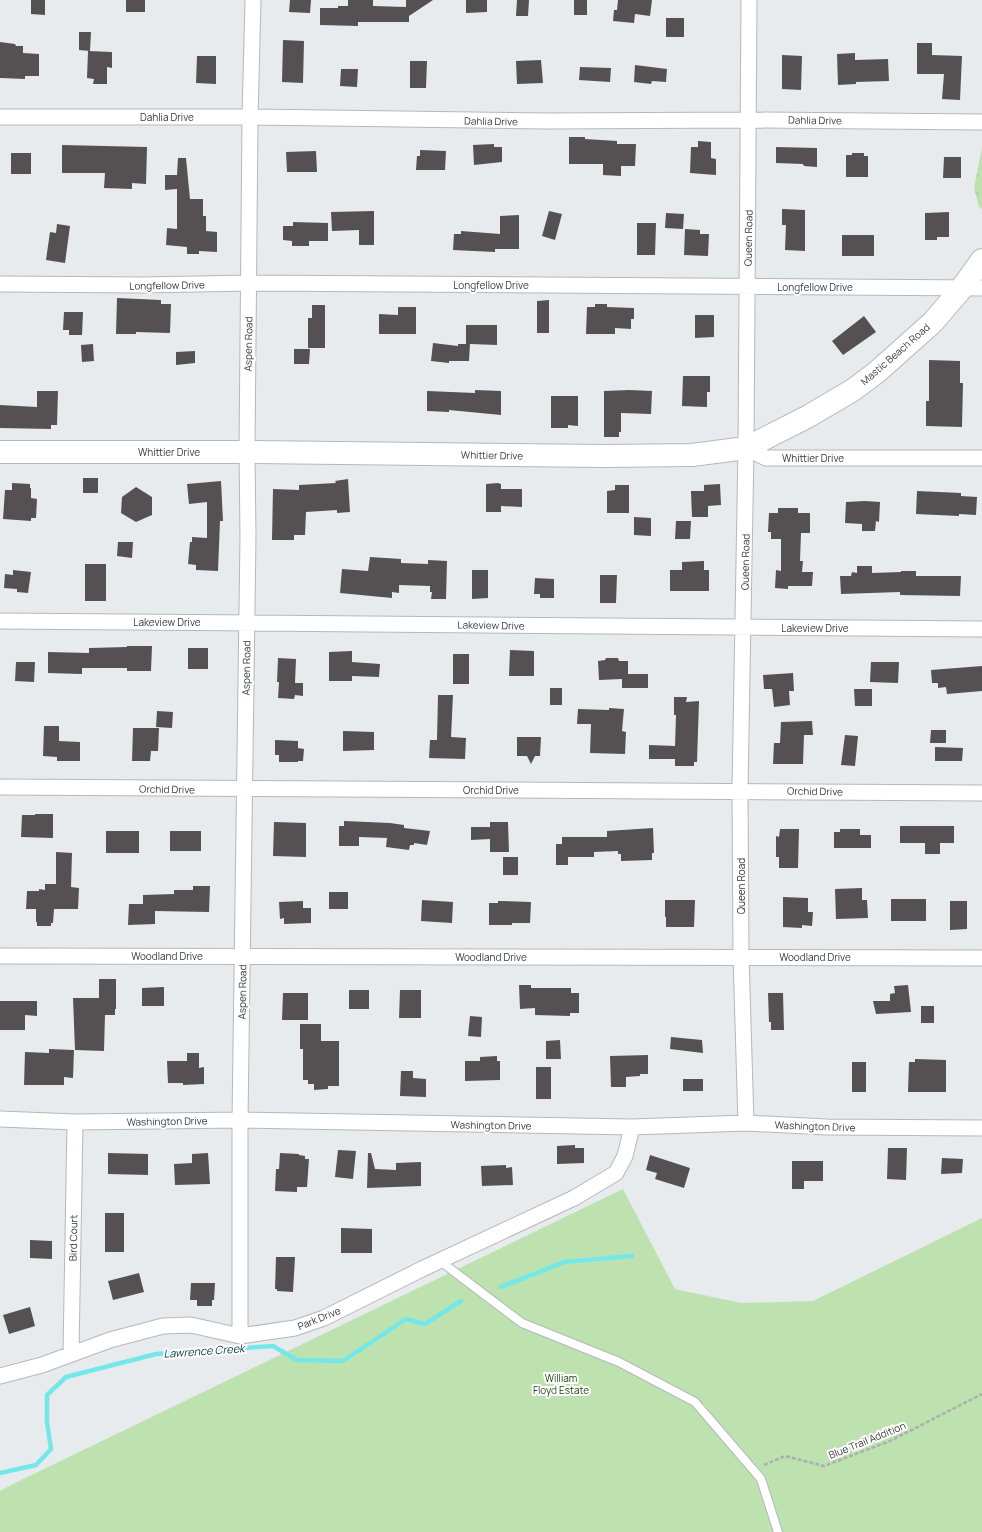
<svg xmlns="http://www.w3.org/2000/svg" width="982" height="1532" font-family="Manrope,sans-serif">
<defs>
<pattern id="forest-crowns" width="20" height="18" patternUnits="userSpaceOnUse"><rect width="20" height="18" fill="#bde2b0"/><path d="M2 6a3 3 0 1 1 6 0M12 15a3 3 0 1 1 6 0" fill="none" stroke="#a3c398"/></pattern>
</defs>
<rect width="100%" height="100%" fill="#e8ebee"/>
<!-- forest -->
<path fill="url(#forest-crowns)" d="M982 147V209L979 207 974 188Z"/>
<!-- park -->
<path fill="#bde2b0" d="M623 1189 675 1289 741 1303 813 1301 982 1218V1532H0V1491L15 1483Z"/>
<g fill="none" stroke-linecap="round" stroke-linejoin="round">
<!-- stream -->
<path stroke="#74e8e9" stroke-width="4.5" d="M501 1287 564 1262 632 1256
M0 1473 36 1465 51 1449 47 1422V1395L66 1377 156 1354 273 1346 297 1360 343 1361 406 1319 425 1324 461 1301"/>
</g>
<!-- building -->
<path fill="#555152" d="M31 0H45V15L31 14Z
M126 0H145V12H126Z
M290 0H311L310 13 289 12Z
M348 0H373V6L406 7V0H433L409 16V22H358V26L320 25V8H338V6H348Z
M466 0H487V12L466 13Z
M517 0H529L528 16H516Z
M574 0H587V15H574Z
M618 0H652L650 16 635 14 634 23 613 21 614 10H617Z
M666 18H684V37H666Z
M79 32H91L90 51 79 50Z
M283 40 304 41 303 83 282 82Z
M0 42 15 44 16 46H23V53L39 54V76H25V79L0 78Z
M917 43H932V55L962 56 960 100 942 99 944 74H917Z
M88 51 112 52V68L107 67V84H93L94 79 87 78Z
M855 53V60L888 59 889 81 856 82V84L838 85 837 54Z
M782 55 802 56 801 90 782 89Z
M197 56H216V84L196 83Z
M541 60 543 83 517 84 516 61Z
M410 61H427L426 88H410Z
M635 65 667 69 666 82 652 81 651 84 634 82Z
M580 67 611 68 610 82 579 80Z
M341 69H358L357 87 340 86Z
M569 137H585V139L617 141V144H636L635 166H621V176L603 175V164H569Z
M698 141 711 142V158L716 159V175L690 173 691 147H698Z
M494 144V147H502V162L474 165 473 145Z
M62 145 147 147 146 184 132 183V189L104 188 105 173H62Z
M776 147 817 148V167L804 166 803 164 776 163Z
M420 150 446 151 445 170H416L417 156H420Z
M316 151 317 172H287L286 152Z
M11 153H31V174H11Z
M852 153H864V156H868V177H846V155H852Z
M944 157H961V178H943Z
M178 158H186L190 199H203V216H206V231L217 232V252L199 251V254H187V247L166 245 167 228 177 229V189L165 190V175H177Z
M782 209 805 210V251L785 250 786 225H782Z
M374 211V245H359V230L332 231 331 212Z
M549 211 562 214 555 240 542 236Z
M949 212V237H937V240H925V213Z
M666 213 684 214 683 229 665 228Z
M519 215V249H495V252L453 250 454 234H461V231L500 234V216Z
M293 222 328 223V241H309V246H292V241L283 240V226H293Z
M637 223H656L655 255H637Z
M57 224 70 226 65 263 46 260 50 232 56 233Z
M685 229 700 230V234H709L708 256 684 255Z
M842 235H874V256H842Z
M117 298 161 300V304H171L170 333 136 332V334H116Z
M549 300V333H537V301Z
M595 304H607V307L634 308V319H631V329L615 328V334H586L587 307H595Z
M312 305H325V348H308V318H312Z
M398 307H416V334H379V314L398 315Z
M64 312H83L82 335H69V330H63Z
M695 315H714V337L695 338Z
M864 316 876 332 843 355 832 341Z
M466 325H497V345L470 344 469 361H449V363L431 361 433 343 458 346V344H466Z
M93 344 94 361 82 362 81 345Z
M294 349H310L309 364H294Z
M195 351V363L176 365V352Z
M929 360 960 361V383H963L962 427 926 426V401H929Z
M683 376H710V392H707V407L682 406Z
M475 390 501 391V415L449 410V412L427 411V391L475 393Z
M629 390 652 391 651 414 621 413V432H619V437H604V391Z
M37 391H58L57 425H51V429L0 428V405L37 407Z
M551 396H578V426L568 425V428H551Z
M83 478H98V493H83Z
M348 479 350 512 337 513V510L306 512 305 535H294V540H272L273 489 299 490V485L336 483 335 481Z
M221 481 223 521H220L218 571 196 570V565L188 564 190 542H192V537L207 538V502L189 504 187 484Z
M12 483 30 484V488H31V498L37 499 36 518H31V521L3 519 5 490H12Z
M498 483 501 484V489H522V507L501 506V512H486V484Z
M720 484 721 505 708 506V517H692L691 491H704V485Z
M615 485H629V513H607V491L615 490Z
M136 487 152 497V515L136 522 121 513 122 497Z
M917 491 961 493V496L977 497 976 515 959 514V516L916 514Z
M865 501 880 502 879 522 876 521 875 531H862V524L845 523 846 502Z
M778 508H798V513H810V533H801L800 561H803L802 572H813L812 586H788V589L775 588 776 570 781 571V539H771V532H768L769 513H778Z
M634 517 651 518V536L634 535Z
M676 521H691L690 539H675Z
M118 542H133L132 558 117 556Z
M370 557 401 559V563L428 564V560L447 561 446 599H431L432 592H430V586L399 585V593L392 592V598L340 593 342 569 368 571Z
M704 561V570H709V591H670V570H682V562Z
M85 564H106V601H85Z
M857 566H872V573L901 572V571H916V576H961L960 596 900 595V592L841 594 840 576H851L852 572 857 573Z
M13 570 31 572 28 593 17 592V589L4 588 5 574 13 575Z
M472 570H488V598L472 599Z
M600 575H617L616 603H600Z
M535 578 554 579V598H540V594H534Z
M127 646H152L151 671H127V668H82V674L48 673V652L89 653V648L127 647Z
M188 648H208V669H188Z
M510 650 534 651V676H509Z
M352 651V662L380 664 379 677 352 676V681H329V652Z
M453 654H469V684H453Z
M278 658 296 659 295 683H303V696L295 695 294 699 278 698 279 682H277Z
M606 658H618L619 661H628V674H648V688H622V679L599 680 598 661 605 660Z
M16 662H35L34 682 15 681Z
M871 662H899L898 683 870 682Z
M982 666V691L947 694 946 687 938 688V683H932L931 670Z
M793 673 794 691H789L790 705 774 707 772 689H764L763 675Z
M550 688H562V705H550Z
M854 689H872V706H855Z
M438 695H453L451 737 466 738 465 759 429 758 430 740H437Z
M674 697H687L686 702 699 701 697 762H694V766H675V759H649V745L675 746 676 715H674Z
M609 708 624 709 622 731 626 732 625 754 590 753 591 724H577L578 709 609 710Z
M157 711 173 712 172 728 156 727Z
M812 721 813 735H804L803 764H773L774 743H780L781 722Z
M44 726H59V741L80 742V761H57V757L43 756Z
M133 728H159L158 751H151L150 761H132Z
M931 730H946V743H930Z
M343 731 374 732V750L343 751Z
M845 735 858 736 855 766 841 765Z
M517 737H541L540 756H535L531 764 527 756H517Z
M275 740 298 741V748L304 749 303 761H298V762H279V755H275Z
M935 747 963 748 962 761H935Z
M35 814H53V838L21 837 22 815H35Z
M344 821 390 823 404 825V828L430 831 427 845 414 843V845H410L409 850 386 847 387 838 359 837V846H339V826H344Z
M274 822 306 823V857L273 856Z
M490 822H508L509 852H490V839L471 840V827H490Z
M900 826H954V843H940V854H925V843H900Z
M653 828 654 853H652V860L621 861V854H618V851L594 852V857H568V865H556V844H562V837H607V831Z
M780 829H799L798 868H779V857H776V836L779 837Z
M840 829H860V835H871V848H834V832H840Z
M106 831H139V853H106Z
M170 831H201V851H170Z
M56 852 72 853 71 887 79 888 78 909H54L53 923H51V926H37V922H36V909H26L27 891H39V889L45 890V884H56Z
M503 857H518V875H503Z
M193 886H210L209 912 155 911V924L128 925 129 904H143V895L174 894V890H193Z
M862 888V900H867L868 918 836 919 835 889Z
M329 892H348V909H329Z
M783 897 808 898V912H813L812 926 802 925V928L783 927Z
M891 899H926V921H891Z
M422 900 453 902 452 923 421 921Z
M665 900H695L694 927H666V917H665Z
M303 901V908H311V923L284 924V918L280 919 279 902Z
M498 901 531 902 530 923H512V925H489V903H498Z
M950 901H967V929L950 930Z
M99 979H116V1009H115V1015H105L104 1051 75 1050 73 998H99Z
M519 985H531V988H571V993H579V1013H570V1016L535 1015V1008L520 1009Z
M908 985 911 1012 876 1014 873 1001H890V994L895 993 894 986Z
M164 987V1006H142V988Z
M349 990H369V1009H349Z
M400 990H421V1018H399Z
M283 993H308V1020H282Z
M768 993H783L784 1030H771V1022H769Z
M0 1001H37V1016L25 1015V1030H0Z
M921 1006H934V1023H921Z
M470 1016 482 1017 481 1037 468 1036Z
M300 1024H321V1041H339V1086H328V1089L314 1090V1084H308V1080H303V1049H300Z
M671 1037 702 1040 703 1053 670 1049Z
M560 1040 561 1059H546V1041Z
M49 1049 74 1050 73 1078 64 1077V1085H24L25 1052 49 1053Z
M187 1053H199V1068L204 1067V1084L183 1085V1083H168L167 1061H187Z
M648 1055V1074H640V1076L626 1077V1087H611L610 1056Z
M497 1056V1061H500V1080L465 1081V1061H480V1057Z
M915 1059 946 1060V1092H908L909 1062H915Z
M852 1062H866V1092H852Z
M536 1067H551V1099H536Z
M401 1071H413V1078L426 1079V1097L400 1096Z
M683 1079H703V1091H683Z
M575 1145V1148H584V1163L557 1164V1146Z
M888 1148H907L906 1180 887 1179Z
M338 1150 356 1151 353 1179 335 1177Z
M108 1153 148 1154V1175L108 1174Z
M208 1153 210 1184 175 1185 174 1164 192 1163V1154Z
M280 1153 299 1154V1155L305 1156V1159H309L307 1187H297V1192L275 1191 276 1169H279Z
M368 1153H371L375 1169 396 1170V1163L421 1162V1186L367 1188Z
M650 1155 690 1168 684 1188 655 1179 657 1173 646 1170Z
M942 1158 963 1159 962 1173 941 1174Z
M792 1161H823V1181H804V1189H792Z
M506 1165V1168L512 1167 513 1185 482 1186 481 1166Z
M105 1213H124V1252H105Z
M341 1228 372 1229V1253H341Z
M30 1240 52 1241V1259L30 1258Z
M276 1257H295L293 1292 277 1291V1289H275Z
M139 1273 144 1292 113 1300 108 1281Z
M191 1283H215L214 1300H212V1306H197V1300H190Z
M30 1307 35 1326 9 1334 3 1315Z"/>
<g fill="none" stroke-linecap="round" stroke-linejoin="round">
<defs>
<path id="lane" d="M440 1261 522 1323 619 1362 695 1402 761 1479 778 1532"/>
<path id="street" d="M0 117H250L546 121 749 120 982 122
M0 284 143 285 249 283 982 288
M746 448 766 458H982
M0 621 982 629
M0 787 982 793
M0 956 982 958
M0 1119 75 1122 240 1120 632 1127 746 1123 827 1127 982 1128
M746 1123 741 956 740 790 746 448 749 0
M240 1336V1120L248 536 247 452 250 117 253 0
M71 1353 75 1122
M0 1376 42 1365 110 1340 163 1326 191 1325 240 1336 295 1328 324 1318 422 1269 574 1198 616 1173 625 1156 632 1127"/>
<path id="secondary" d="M0 452H247L605 456 692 455 746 448 807 417 853 390 877 372 933 322 962 288 982 260"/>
</defs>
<!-- lane casing -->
<use href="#lane" stroke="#b5b7ba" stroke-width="10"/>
<!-- street casing -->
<use href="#street" stroke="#b5b7ba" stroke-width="17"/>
<!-- secondary casing -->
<use href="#secondary" stroke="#b5b7ba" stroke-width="24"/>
<!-- path -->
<path stroke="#acaeb0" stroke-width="2.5" stroke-dasharray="4 2" stroke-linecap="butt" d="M764 1465 785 1456 824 1466 890 1441 982 1394"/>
<!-- lane -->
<use href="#lane" stroke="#fff" stroke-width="8"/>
<!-- street -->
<use href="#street" stroke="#fff" stroke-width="15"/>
<!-- secondary -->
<use href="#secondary" stroke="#fff" stroke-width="22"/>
</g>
<g text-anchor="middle" stroke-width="4" stroke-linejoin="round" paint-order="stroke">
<!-- street labels -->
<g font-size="10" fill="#373839" stroke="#fff">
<text x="167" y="121">Dahlia Drive</text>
<text transform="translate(815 120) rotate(1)" y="4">Dahlia Drive</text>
<text transform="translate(491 121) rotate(1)" y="4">Dahlia Drive</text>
<text transform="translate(748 238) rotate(-89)" y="4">Queen Road</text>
<text transform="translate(167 285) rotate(-1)" y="4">Longfellow Drive</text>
<text x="491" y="289">Longfellow Drive</text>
<text x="815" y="291">Longfellow Drive</text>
<text transform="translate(248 344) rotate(-89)" y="4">Aspen Road</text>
<text transform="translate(895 354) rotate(-41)" y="4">Mastic Beach Road</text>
<text x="169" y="456">Whittier Drive</text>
<text transform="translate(492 455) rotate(1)" y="4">Whittier Drive</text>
<text x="813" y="462">Whittier Drive</text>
<text transform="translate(745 562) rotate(-89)" y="4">Queen Road</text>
<text x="167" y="626">Lakeview Drive</text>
<text transform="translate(491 625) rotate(1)" y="4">Lakeview Drive</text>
<text x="815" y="632">Lakeview Drive</text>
<text transform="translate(246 668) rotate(-89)" y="4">Aspen Road</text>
<text transform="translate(167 789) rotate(1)" y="4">Orchid Drive</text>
<text x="491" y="794">Orchid Drive</text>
<text transform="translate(815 791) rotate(1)" y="4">Orchid Drive</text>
<text transform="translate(741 886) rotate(-90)" y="4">Queen Road</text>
<text x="167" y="960">Woodland Drive</text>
<text x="491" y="961">Woodland Drive</text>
<text x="815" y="961">Woodland Drive</text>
<text transform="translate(242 992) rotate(-89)" y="4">Aspen Road</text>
<text transform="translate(167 1121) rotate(-1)" y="4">Washington Drive</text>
<text transform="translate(491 1125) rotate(1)" y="4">Washington Drive</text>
<text transform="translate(815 1126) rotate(2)" y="4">Washington Drive</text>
<text transform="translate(73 1238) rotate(-89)" y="4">Bird Court</text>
<text transform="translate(319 1318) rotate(-22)" y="4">Park Drive</text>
<text transform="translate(867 1440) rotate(-22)" y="4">Blue Trail Addition</text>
</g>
<!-- park labels -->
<g font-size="10" fill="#1e3e10" stroke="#fff">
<text x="561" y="1382">William<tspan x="561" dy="12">Floyd Estate</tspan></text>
</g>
<!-- water labels -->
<g font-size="11" font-style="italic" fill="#003b3b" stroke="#fff">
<text transform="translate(204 1351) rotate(-4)" y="4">Lawrence Creek</text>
</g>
</g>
</svg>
